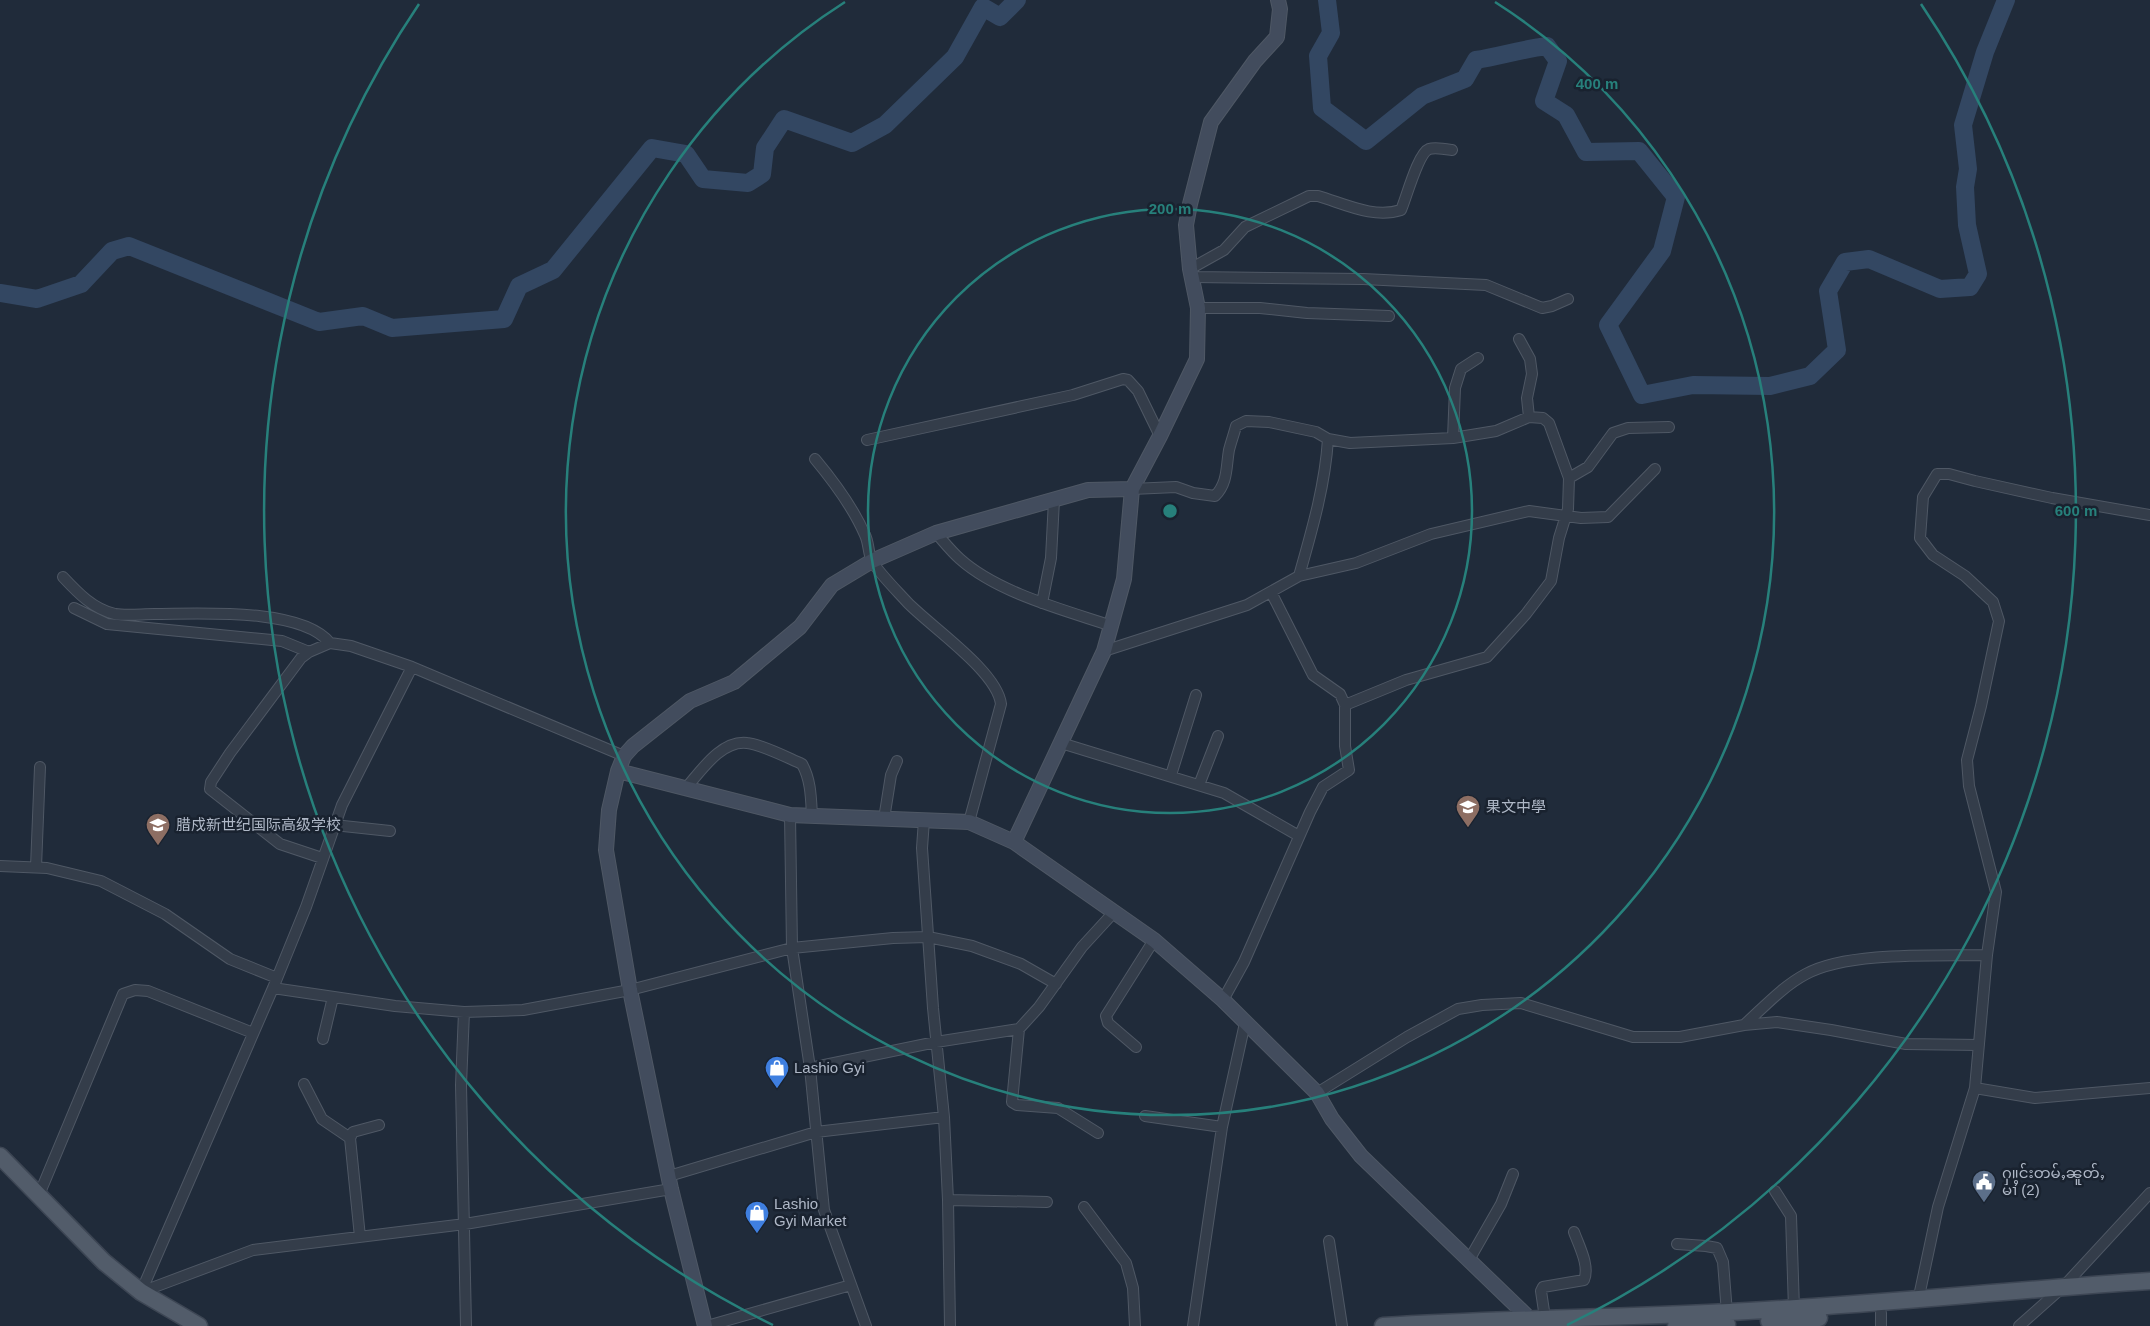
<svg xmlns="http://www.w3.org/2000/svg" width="2150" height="1326" font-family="Arial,'Noto Sans SC','Noto Sans Myanmar',sans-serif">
<rect width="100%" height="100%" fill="#202b3a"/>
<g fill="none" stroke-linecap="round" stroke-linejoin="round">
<!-- river -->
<path stroke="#334762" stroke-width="18" d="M1327 0 1331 33 1318 56 1322 108 1366 141 1422 96 1465 79 1476 60C1500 56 1523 49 1547 46L1558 61 1544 101 1566 115 1586 152 1639 151 1676 197 1662 251 1608 325 1642 395 1693 385 1770 386 1810 376 1837 350 1828 291 1845 262 1869 259 1940 289 1970 287 1978 274 1967 225 1965 187 1968 169 1963 125 1985 52 2006 0
M0 293 37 299 81 284 112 251 129 246 319 322 363 316 392 328 504 319 519 286 553 270 652 148 686 154 703 179 748 183 762 174 765 148 784 119 852 143 885 125 955 57 983 7 1000 17 1017 0"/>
<defs>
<path id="street" d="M1190 269 1224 250 1245 227 1309 196H1318C1345 204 1374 219 1401 210 1406 199 1418 153 1429 149 1435 147 1446 149 1452 150
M1193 277 1363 279 1486 285 1542 308 1552 306 1568 299
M1198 308H1260L1307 313 1389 316
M1519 339 1530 359 1532 374 1527 398 1529 417
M1453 438 1455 388 1461 369 1478 358
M867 440 1073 395 1123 379 1128 380 1138 391 1160 436
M815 459C835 483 853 507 865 535 869 543 868 553 872 561 878 572 898 592 907 602 931 627 997 671 1001 704L969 822
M1569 478 1588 467 1613 433 1628 428 1669 427
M1132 489 1176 487 1193 493 1215 496C1228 483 1226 467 1229 450 1231 442 1234 434 1236 426L1246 421 1269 422 1316 432 1328 439 1350 443 1453 438 1496 431 1529 417 1543 418 1549 423 1569 478 1568 509 1559 538 1551 581 1526 614 1487 657 1406 680 1345 705 1340 694 1313 675 1271 592
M936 533C944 542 951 551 960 559 998 593 1064 610 1112 626
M1299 576C1312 530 1325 486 1328 439
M63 577C78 593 93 609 115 614 127 616 142 614 154 614 198 614 301 607 330 643
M1042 603 1051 558 1054 500
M74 608 107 624 282 641 309 652
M1104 651 1247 605 1299 576 1356 563 1431 534 1529 511 1581 518 1608 517 1655 469
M412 667 342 805 306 907 273 988 141 1292 253 1250 465 1224 671 1189
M1061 743 1224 793 1299 836
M1171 775 1196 695
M1199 785 1218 736
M686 788C701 771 721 740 747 743 761 744 788 758 802 764 811 780 811 798 812 816
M790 815 792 948 810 1068 824 1210 866 1326
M884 819 891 775 897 761
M924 820 922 848 933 1008 944 1117 948 1200 950 1326
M334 825 390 831
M322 858 280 844 210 789 211 782 230 753 301 658 309 652 330 643 351 646 412 667 624 756
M0 866 47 868 101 881 165 914 230 959 277 978
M36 867 40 767
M273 988 395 1006 464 1012 523 1010 630 990 792 948 893 938 928 937 972 946 1021 964 1056 984
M1223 1000 1244 962 1310 812 1323 787 1349 770 1345 746V705
M464 1012 461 1085 466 1326
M1744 1025C1764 1007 1783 986 1806 974 1848 951 1938 956 1987 955
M1019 1029 1012 1102 1017 1105 1058 1108 1098 1133
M323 1039 333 997
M1136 1047 1108 1023 1106 1016 1154 940
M810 1068 936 1042 1019 1029 1039 1007 1082 947 1115 911
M304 1084 322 1119 350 1138
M1975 1088 2035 1098 2150 1088
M1317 1093 1407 1037 1458 1009 1482 1005 1521 1003 1633 1037H1680L1744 1025 1777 1022 1831 1030 1906 1044 1979 1045
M1145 1116 1222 1127
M669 1176 816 1132 944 1117
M1775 1191 1791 1216 1794 1309
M39 1195 123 994 135 990 148 991 253 1033
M948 1200 1047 1202
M1084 1207 1126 1263 1133 1288 1135 1326
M360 1237 350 1138 353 1132 379 1125
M1329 1241 1342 1326
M1677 1244 1706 1246 1717 1248 1723 1262 1727 1313
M1469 1260 1501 1204 1513 1174
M1918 1301 1938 1207 1975 1088 1987 955 1996 892 1969 786 1967 760 1981 706 1999 621 1993 602 1965 576 1933 555 1920 538 1923 497 1937 474H1949L1975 481 2052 498 2150 515
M1545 1318 1541 1291 1543 1287 1584 1280C1590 1266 1579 1246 1574 1232
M707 1326 851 1285
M1193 1326 1222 1127 1245 1023
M1881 1326V1313
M2019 1326 2064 1286 2150 1193"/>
<path id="secondary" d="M618 771 790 815 969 822 1014 842 1154 940 1223 1000 1317 1093 1332 1119 1361 1156 1530 1319
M1014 842 1104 651 1124 579 1132 489 1160 436 1197 359 1198 308 1190 269 1186 225 1190 204 1211 122 1255 61 1277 37 1280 9 1278 0
M705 1326 671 1189 630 990 606 850 609 810 618 771 624 756 633 746 690 701 734 682 800 627 832 585 872 561 936 533 1088 490 1132 489"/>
<path id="primary" d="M0 1156 104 1262 141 1292 199 1326
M1769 1321 1819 1318
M1383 1326C1510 1318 1637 1318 1765 1310 1893 1303 2021 1289 2150 1281
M1676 1326 1727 1324"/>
</defs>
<!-- street casing -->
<use href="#street" stroke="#4f5865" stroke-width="12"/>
<!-- secondary casing -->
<use href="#secondary" stroke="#4f5865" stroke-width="16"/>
<!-- primary casing -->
<use href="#primary" stroke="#3d4654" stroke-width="19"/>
<!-- street -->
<use href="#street" stroke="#343d4a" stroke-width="10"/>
<!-- secondary -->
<use href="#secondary" stroke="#424c5d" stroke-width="14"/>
<!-- primary -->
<use href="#primary" stroke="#525c6a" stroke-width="16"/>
</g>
<!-- distance rings -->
<g fill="none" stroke="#27807b" stroke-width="2.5">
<circle cx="1170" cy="511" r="302"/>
<path d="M1495 2A604 604 0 1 1 845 2"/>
<path d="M773 1325A906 906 0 0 1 419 4M1921 4A906 906 0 0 1 1567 1325"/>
</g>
<!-- icons -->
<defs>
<symbol id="school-pin" viewBox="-11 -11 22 30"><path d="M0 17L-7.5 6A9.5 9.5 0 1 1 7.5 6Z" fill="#8d6e63" stroke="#19222f"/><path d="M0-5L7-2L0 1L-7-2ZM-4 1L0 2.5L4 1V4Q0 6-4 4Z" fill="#fff"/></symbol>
<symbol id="shop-pin" viewBox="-11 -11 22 30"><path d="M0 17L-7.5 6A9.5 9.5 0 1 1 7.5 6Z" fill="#3f7fe0" stroke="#19222f"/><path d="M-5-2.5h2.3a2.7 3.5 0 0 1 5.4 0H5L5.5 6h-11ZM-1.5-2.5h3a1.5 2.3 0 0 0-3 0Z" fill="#fff"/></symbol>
<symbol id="civic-pin" viewBox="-11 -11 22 30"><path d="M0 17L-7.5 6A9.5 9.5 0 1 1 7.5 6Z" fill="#5c6f8a" stroke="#19222f"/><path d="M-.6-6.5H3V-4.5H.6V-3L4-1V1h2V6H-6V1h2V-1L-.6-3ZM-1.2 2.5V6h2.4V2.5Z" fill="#fff"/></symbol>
</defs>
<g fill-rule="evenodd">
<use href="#school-pin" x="1454" y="793" width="28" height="38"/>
<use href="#school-pin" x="144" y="811" width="28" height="38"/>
<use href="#shop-pin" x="763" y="1054" width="28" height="38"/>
<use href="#civic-pin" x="1970" y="1168" width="28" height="38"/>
<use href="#shop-pin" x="743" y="1199" width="28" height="38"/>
</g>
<g text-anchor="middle" stroke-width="5" stroke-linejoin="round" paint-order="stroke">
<!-- poi labels -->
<g font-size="15" fill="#afb8c7" stroke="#19222f" text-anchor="start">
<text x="1486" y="812">果文中學</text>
<text x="176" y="830">腊戍新世纪国际高级学校</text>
<text x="794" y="1073">Lashio Gyi</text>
<text x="2002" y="1178">ႁူင်းတမ်ႇၼူတ်ႇ<tspan x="2002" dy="17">မၢႆ (2)</tspan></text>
<text x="774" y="1209">Lashio<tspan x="774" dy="17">Gyi Market</tspan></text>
</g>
</g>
<circle cx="1170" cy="511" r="8" fill="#27807b" stroke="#19222f" stroke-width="2.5"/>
<g font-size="15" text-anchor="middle" font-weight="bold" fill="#27807b" stroke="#19222f" stroke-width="5" stroke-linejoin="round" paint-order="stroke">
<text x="1597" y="89">400 m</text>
<text x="1170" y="214">200 m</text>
<text x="2076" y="516">600 m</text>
</g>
</svg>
